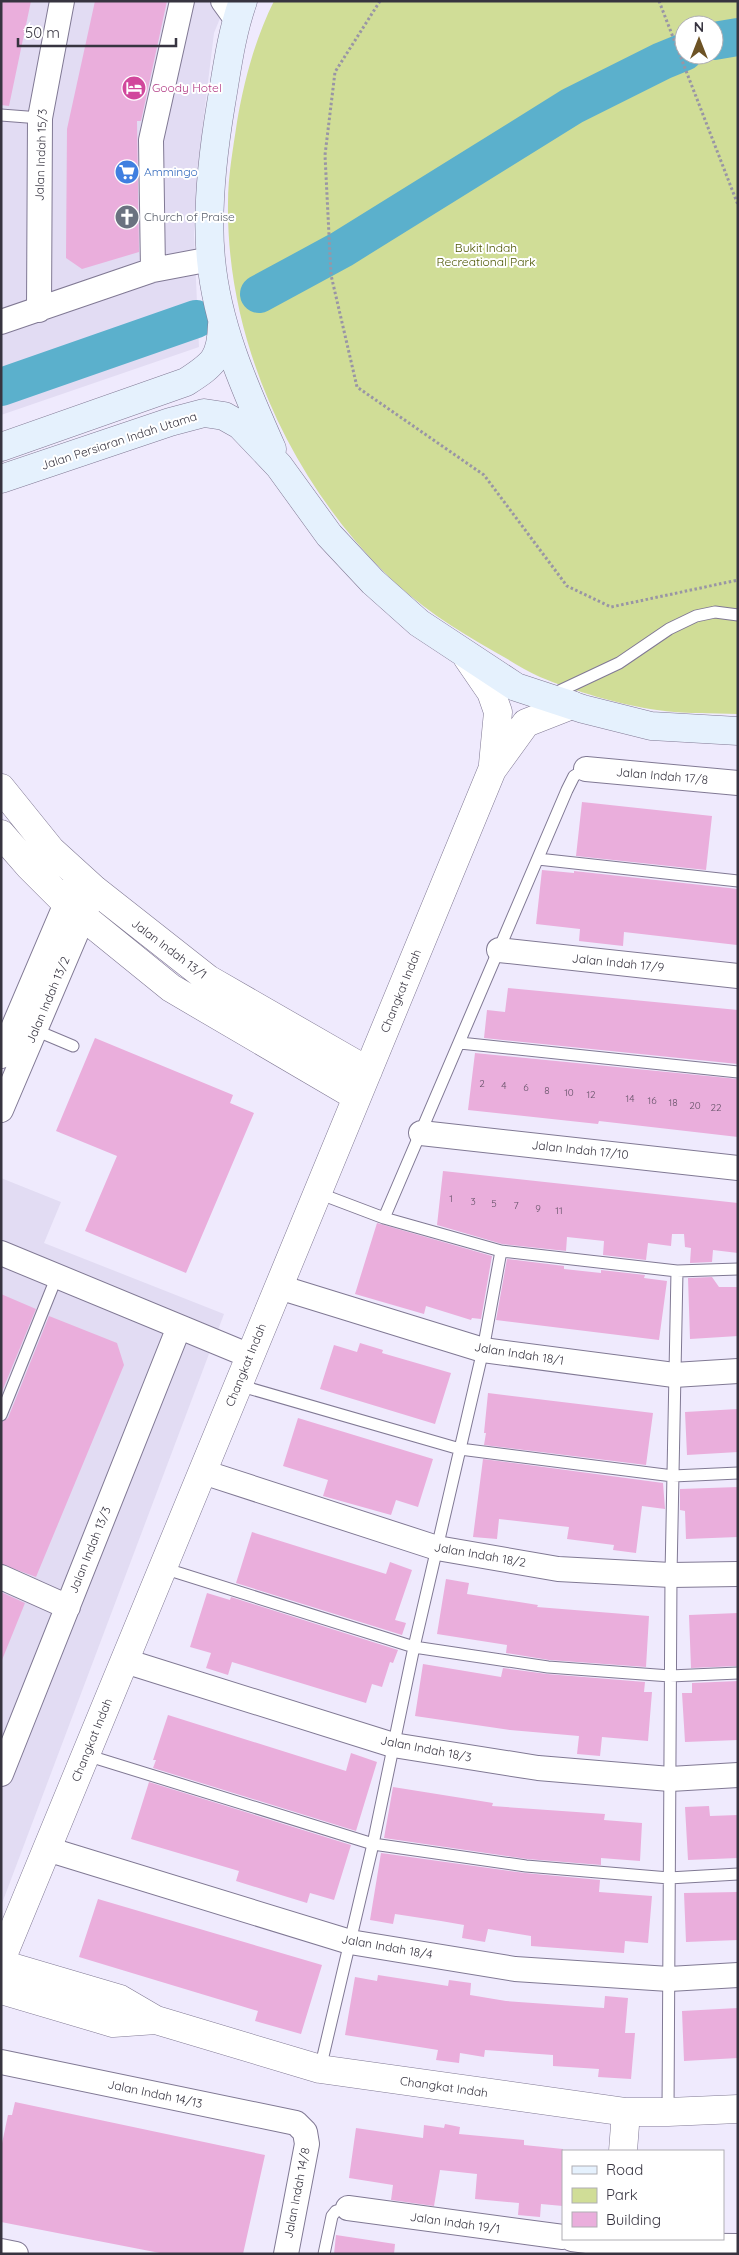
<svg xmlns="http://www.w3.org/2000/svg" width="739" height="2255" font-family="Quicksand,sans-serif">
<rect width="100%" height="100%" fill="#efeafd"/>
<!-- built -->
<path fill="#e2dcf3" d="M1 1H227L214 33 203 123 194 235 199 347 1 415Z
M1 1178 61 1202 44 1243 224 1314 1 1906Z"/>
<!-- green -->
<path fill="#d0dd97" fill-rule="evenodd" d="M274 1H738V714C711 713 683 714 657 710 621 705 573 691 540 677 524 670 510 660 495 652 456 630 417 605 384 572 289 477 226 339 228 203 228 176 233 149 237 122 244 81 255 39 274 1ZM684 25H714V55H684Z"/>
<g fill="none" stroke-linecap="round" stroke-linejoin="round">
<!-- river -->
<path stroke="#5bb0cc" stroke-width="38" d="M714 41 738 37
M259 294 342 249 572 106 662 61 684 52
M1 387 196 319"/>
</g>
<!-- building -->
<path fill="#eaaedc" d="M1 1H31L9 106 1 105Z
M95 1H167L141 121H137L139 252 82 269 66 258 67 129Z
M582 802 712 816 706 870 576 856Z
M542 870 574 873V871L738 889 737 945 624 932 623 946 579 941 580 929 536 924Z
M508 988 738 1010V1064L484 1038 487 1010 505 1012Z
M95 1038 233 1095 230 1103 254 1113 186 1273 85 1231 117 1156 56 1131Z
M475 1053 738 1079V1137L599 1121 598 1124 468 1110Z
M443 1171 738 1203V1253L713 1250 712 1262 690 1263 691 1248 685 1247 684 1234H672L671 1246 648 1243 646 1260 603 1255 604 1241 567 1237 566 1251 502 1244 437 1225Z
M377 1223 492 1256 481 1319 472 1318 471 1320 426 1306 424 1314 355 1294Z
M507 1259 564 1266V1269L601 1273V1270L645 1275 644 1278 667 1281 659 1340 496 1320Z
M712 1277 719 1287H738V1336L690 1339 688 1278Z
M1 1294 36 1309 1 1394Z
M49 1316 117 1343 124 1365 36 1577 1 1564V1422L8 1418Z
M360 1343 383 1350 382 1353 451 1373 435 1424 320 1389 334 1345 357 1352Z
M488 1393 653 1413 646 1465 484 1445 486 1433H484Z
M738 1409V1452L687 1455 685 1412Z
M298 1418 433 1459 418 1507 396 1500 391 1515 323 1496 328 1480 283 1466Z
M483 1459 663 1483 665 1509 642 1506 636 1553 613 1550 614 1545 567 1539 569 1527 499 1519 497 1539 473 1537Z
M738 1487V1537L686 1539 685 1511 680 1510V1489Z
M252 1532 386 1574 390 1562 412 1570 395 1620 406 1623 402 1635 236 1583Z
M446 1579 469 1583 467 1594 538 1605 537 1607 649 1616 646 1667 549 1660 506 1653 507 1645 437 1634Z
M1 1592 25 1603 2 1660H1Z
M207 1593 230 1600 231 1597 398 1650 393 1663 390 1662 382 1687 372 1684 366 1703 232 1662 228 1675 206 1668 211 1653 190 1647Z
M738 1613V1666L691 1668 689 1615Z
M423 1664 501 1677 503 1668 547 1674 645 1682 644 1692H652L648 1741 602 1737 600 1756 577 1754 579 1736 510 1730 415 1716Z
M738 1681V1740L685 1742 682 1693H692V1683Z
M168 1715 346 1771 351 1753 377 1762 356 1831 153 1768 156 1760H153Z
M149 1782 351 1845 334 1900 310 1893 307 1903 281 1895 236 1881 239 1871 131 1839Z
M393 1787 493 1803 492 1806 605 1814 604 1820 642 1823 640 1861 601 1858V1865L527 1859 384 1838Z
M709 1806 710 1816 738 1815V1858L688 1860 685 1807Z
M381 1853 525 1873 600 1880 599 1892 652 1896 648 1943 625 1941 624 1953 531 1946V1936L488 1929 485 1942 462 1938 464 1925 441 1921 395 1914 393 1924 370 1920Z
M738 1892V1940L686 1942 684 1893Z
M98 1899 322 1965 301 2034 255 2021 258 2011 79 1957Z
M378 1975 448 1986 449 1980 471 1983 470 1995 506 2001 604 2008 605 1996 628 1998 625 2033H635L631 2079 598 2077 599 2069 553 2066V2055L485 2050 484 2057 460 2053 459 2063 436 2060 438 2050 345 2035 355 1977 377 1981Z
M738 2008V2058L684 2061 682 2011Z
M15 2102 265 2155 243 2254H165L1 2222V2148L8 2115H12Z
M445 2124 460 2127 459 2134 524 2140V2145L563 2149V2206L541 2204 540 2217 518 2215 519 2203 475 2199 477 2174 440 2170 434 2206 391 2200 393 2185 349 2178 356 2128 423 2138 424 2125 444 2128Z
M336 2235 395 2244 394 2254H334Z"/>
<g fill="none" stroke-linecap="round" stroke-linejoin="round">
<defs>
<path id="service" d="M1 115 40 118
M551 695 619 663 669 629 696 616 715 612 738 615
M538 859 738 881
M35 1030 73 1046
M460 1043 738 1072
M318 1193 384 1218 501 1251 677 1271 738 1269
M384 1218 567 790 574 776 586 769
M238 1385 460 1449 673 1476 738 1473
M1 1415 57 1276
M163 1568 414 1647 548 1667 670 1676 738 1673
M86 1755 373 1844 526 1866 669 1878 738 1874
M320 2069 373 1844 414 1647 483 1350 501 1251
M668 2112 671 1575 677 1271
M324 2254 332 2216 336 2211 348 2208"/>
<path id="minor" d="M223 1 236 19
M153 270 151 140 182 1
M39 310 40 118 62 1
M1 322 153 270 211 259
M586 769 738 783
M499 950 738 976
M1 1056 73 887
M1 1110 90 901
M421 1133 738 1168
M1 1253 250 1356
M279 1287 483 1350 674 1375 738 1371
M203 1472 437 1548 558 1569 671 1575 738 1574
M1 1577 68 1607
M125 1661 393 1745 538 1768 670 1779 738 1775
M1 1774 179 1327
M47 1849 350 1942 515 1969 669 1979 738 1975
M1 2062 296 2123 305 2132 307 2144 286 2254
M348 2208 563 2237
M572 2239 616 2245 738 2246
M1 2251 16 2254"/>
<path id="tertiary" d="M467 657 491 692 498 712 493 764
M1 788 51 850 95 890 208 979 368 1071
M1 834 29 866 65 902 171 988 357 1097
M1 1960 492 770 526 723 572 705
M1 1964 120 1999 156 2020 320 2069 626 2112H668L738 2109
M1 1990 113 2023 156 2020
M623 2151 626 2112
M615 2254 616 2239"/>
<path id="secondary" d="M243 1C231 35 227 69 221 104 213 152 206 210 211 259 217 326 245 388 272 449
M1 447 186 382C214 364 221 358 222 325
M1 479 170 422 204 413 224 416 240 425 279 466 329 535 373 582 419 623 516 687 583 709 651 726 738 731"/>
</defs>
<!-- service casing -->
<use href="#service" stroke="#807994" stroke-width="13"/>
<!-- minor casing -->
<use href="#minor" stroke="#807994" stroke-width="26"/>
<!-- tertiary casing -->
<use href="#tertiary" stroke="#807994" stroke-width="29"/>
<!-- secondary casing -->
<use href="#secondary" stroke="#807994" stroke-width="29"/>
<!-- path -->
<path stroke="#9995a5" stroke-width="3" stroke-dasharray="2.5 2.5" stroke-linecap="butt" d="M380 1 335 72 325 155 331 275 357 387 484 475 567 586 611 607 738 580
M659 1 738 205"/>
<!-- service -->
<use href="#service" stroke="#fff" stroke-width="11"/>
<!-- minor -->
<use href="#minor" stroke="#fff" stroke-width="24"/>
<!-- tertiary -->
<use href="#tertiary" stroke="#fff" stroke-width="28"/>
<!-- secondary -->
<use href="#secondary" stroke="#e5f1fd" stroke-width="28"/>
</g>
<!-- icons -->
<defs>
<symbol id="hotel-disc" viewBox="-11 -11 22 22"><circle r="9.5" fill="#d1479c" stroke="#fff"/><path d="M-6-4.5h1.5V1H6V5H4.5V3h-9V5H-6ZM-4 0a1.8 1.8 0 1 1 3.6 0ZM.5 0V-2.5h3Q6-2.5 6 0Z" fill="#fff"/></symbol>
<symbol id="supermarket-disc" viewBox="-11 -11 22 22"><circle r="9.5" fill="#3f7fe0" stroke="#fff"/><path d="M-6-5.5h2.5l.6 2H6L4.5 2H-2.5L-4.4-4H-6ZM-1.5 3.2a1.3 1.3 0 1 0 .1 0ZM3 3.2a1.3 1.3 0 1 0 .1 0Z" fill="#fff"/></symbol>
<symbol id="church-disc" viewBox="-11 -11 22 22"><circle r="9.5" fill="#6b7280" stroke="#fff"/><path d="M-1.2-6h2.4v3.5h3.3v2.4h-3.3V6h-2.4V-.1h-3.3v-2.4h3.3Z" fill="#fff"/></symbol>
</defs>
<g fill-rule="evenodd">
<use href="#hotel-disc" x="120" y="74" width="28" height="28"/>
<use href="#supermarket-disc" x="113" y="158" width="28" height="28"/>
<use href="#church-disc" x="113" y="203" width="28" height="28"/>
</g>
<g text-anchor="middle" stroke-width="4" stroke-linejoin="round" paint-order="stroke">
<!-- number labels -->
<g font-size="10" fill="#645267">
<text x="482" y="1087">2</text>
<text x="504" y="1089">4</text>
<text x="526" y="1091">6</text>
<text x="547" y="1094">8</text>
<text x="569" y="1096">10</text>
<text x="591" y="1098">12</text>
<text x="630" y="1102">14</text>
<text x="652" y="1104">16</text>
<text x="673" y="1106">18</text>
<text x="695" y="1109">20</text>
<text x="716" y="1111">22</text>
<text x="451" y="1202">1</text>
<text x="473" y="1205">3</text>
<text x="494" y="1207">5</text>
<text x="516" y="1209">7</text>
<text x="538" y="1212">9</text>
<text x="559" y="1214">11</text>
</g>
<!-- hotel labels -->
<g font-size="12" fill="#b23c85" stroke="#fff" text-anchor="start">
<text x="152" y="92">Goody Hotel</text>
</g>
<!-- street labels -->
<g font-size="12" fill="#373440" stroke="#fff">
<text transform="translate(41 155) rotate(-88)" y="4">Jalan Indah 15/3</text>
<text transform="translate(119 441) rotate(-18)" y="4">Jalan Persiaran Indah Utama</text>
<text transform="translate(662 776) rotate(5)" y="4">Jalan Indah 17/8</text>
<text transform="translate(169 949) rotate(37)" y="4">Jalan Indah 13/1</text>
<text transform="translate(618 963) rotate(6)" y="4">Jalan Indah 17/9</text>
<text transform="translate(401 991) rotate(-68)" y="4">Changkat Indah</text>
<text transform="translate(48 1000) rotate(-67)" y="4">Jalan Indah 13/2</text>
<text transform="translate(580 1150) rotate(6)" y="4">Jalan Indah 17/10</text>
<text transform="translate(519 1354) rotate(9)" y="4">Jalan Indah 18/1</text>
<text transform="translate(246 1365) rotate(-68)" y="4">Changkat Indah</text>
<text transform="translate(90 1550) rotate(-68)" y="4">Jalan Indah 13/3</text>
<text transform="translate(480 1555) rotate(10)" y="4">Jalan Indah 18/2</text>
<text transform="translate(92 1740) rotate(-68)" y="4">Changkat Indah</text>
<text transform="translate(426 1749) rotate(11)" y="4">Jalan Indah 18/3</text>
<text transform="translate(387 1947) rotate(10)" y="4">Jalan Indah 18/4</text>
<text transform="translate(444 2087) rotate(8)" y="4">Changkat Indah</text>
<text transform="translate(155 2094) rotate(12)" y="4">Jalan Indah 14/13</text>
<text transform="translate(297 2193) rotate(-79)" y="4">Jalan Indah 14/8</text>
<text transform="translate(455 2223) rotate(8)" y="4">Jalan Indah 19/1</text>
</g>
<!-- shop labels -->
<g font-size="12" fill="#366cbe" stroke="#fff" text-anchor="start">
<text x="144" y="176">Ammingo</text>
</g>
<!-- worship labels -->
<g font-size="12" fill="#5b616d" stroke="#fff" text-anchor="start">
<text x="144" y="221">Church of Praise</text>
</g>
<!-- park labels -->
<g font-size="12" fill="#4e5705" stroke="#fff">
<text x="486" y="252">Bukit Indah<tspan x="486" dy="14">Recreational Park</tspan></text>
</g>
</g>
<!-- border -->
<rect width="739" height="2255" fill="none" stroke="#373440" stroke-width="5"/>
<!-- legend -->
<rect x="562" y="2150" width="162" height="90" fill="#ffffff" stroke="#afaeb3"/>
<rect x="572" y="2166" width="25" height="8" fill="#e5f1fd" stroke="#afaeb3"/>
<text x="606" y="2175" font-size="15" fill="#373440">Road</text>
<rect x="572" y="2188" width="25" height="15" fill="#d0dd97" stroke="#afaeb3"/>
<text x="606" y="2200" font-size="15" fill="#373440">Park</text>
<rect x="572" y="2212" width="25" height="15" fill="#eaaedc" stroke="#afaeb3"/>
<text x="606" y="2225" font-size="15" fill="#373440">Building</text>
<!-- north arrow -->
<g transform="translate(699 40)"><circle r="24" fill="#ffffff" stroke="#afaeb3"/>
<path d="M0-4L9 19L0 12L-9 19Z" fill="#6d5325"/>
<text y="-8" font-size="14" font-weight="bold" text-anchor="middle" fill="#373440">N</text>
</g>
<!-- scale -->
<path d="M18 38v8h158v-8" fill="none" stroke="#373440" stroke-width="2.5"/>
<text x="25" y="38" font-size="15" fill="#373440" stroke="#ffffff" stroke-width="4" paint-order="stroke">50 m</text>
</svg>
